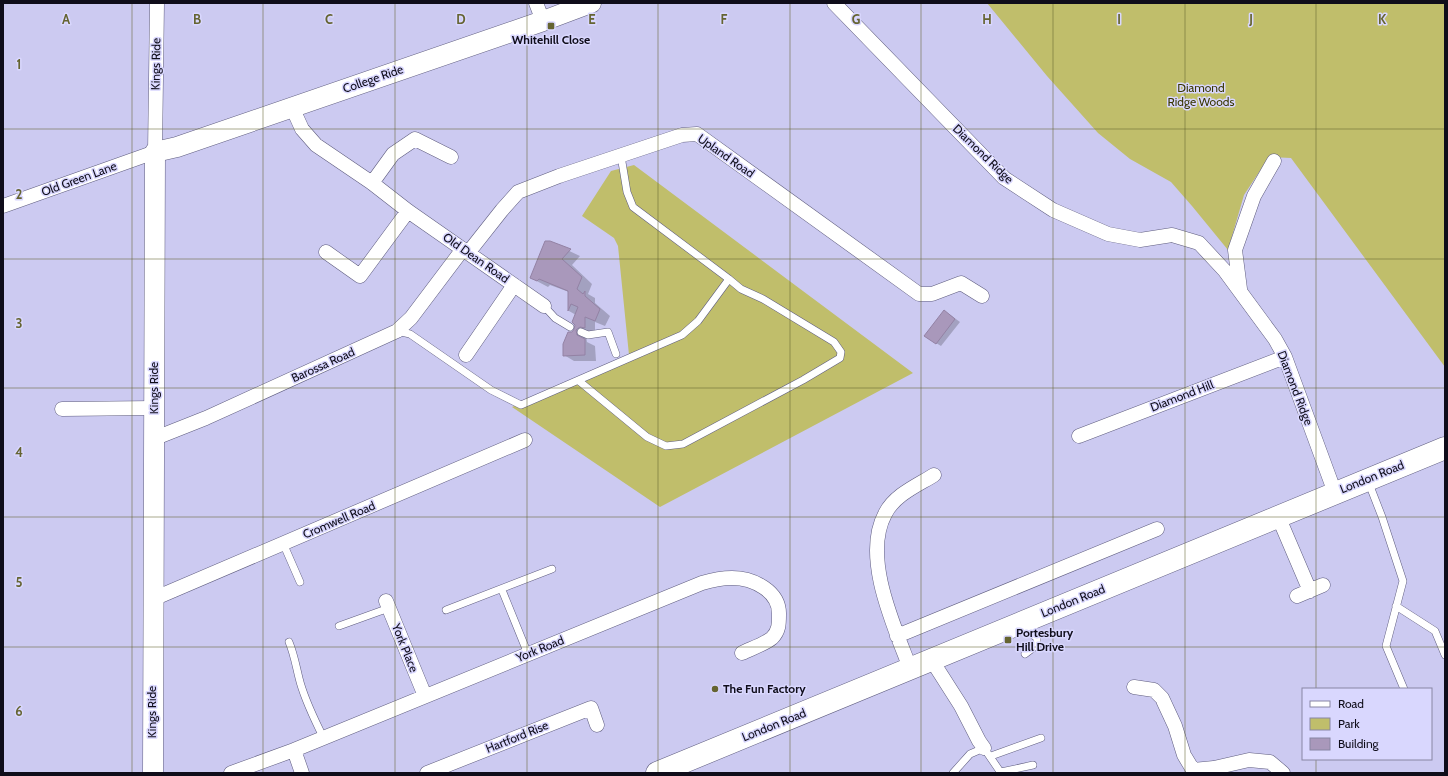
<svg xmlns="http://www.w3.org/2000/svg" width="1448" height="776" font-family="Cabin,sans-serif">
<rect width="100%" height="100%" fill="#cccaf1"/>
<!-- green -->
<path fill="#c0be6b" d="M987 3H1445V367L1291 158 1269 157 1244 195 1228 250 1192 206 1171 182 1130 159 1098 133 1047 76Z
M634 165 913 373 660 507 512 407 629 355 618 246 614 238 582 216 611 171Z"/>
<!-- shadow -->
<path fill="#0003" d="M550 242 580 256 572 265 592 284 588 294 595 298V303L610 316 605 326 595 322V333L586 336 587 342 595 346 596 361H574L564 355 572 333 575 330 576 315 569 311V292L550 285 548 287 531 278Z
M949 314 960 322 941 346 936 343Z"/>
<!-- building -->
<path fill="#a998bb" stroke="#9382a4" d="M545 241H550L571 249 562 259 582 277 577 289 583 294 585 291V296L600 309 595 321 585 317V328L580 327 576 330 577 335 585 339V355L563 356V344L568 332H572L574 329 575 325 572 322 578 307 571 304 568 311V291L539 279 537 281 530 278Z
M944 310 955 319 936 344 924 336Z"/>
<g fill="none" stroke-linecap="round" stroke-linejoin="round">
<defs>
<path id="lane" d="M544 306 555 318 570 327
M397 331 410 334 491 390 521 405 682 335 698 321 729 279 633 207 627 192 621 156
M581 332 588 335 608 332 616 354
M579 381 647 437 666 446 683 444 803 380 840 358 841 352 834 342 763 299 741 289 729 279
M1368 481 1382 517 1403 581 1386 646 1404 689
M283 543 300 582
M502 590 528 654
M1396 606 1435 631 1445 655
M446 610 552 569
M339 626 389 608
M289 642C294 654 296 666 299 678 304 699 314 718 323 737
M1025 654 1037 645V638L1033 635 1027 624
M991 756 1041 738
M1001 772 1033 765
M953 773 970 754 984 748 1001 773"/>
<path id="street" d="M536 3 543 21
M834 3 1004 178 1053 210 1108 234 1140 240 1172 235 1199 243 1225 271 1275 339 1285 357 1335 493
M292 107 302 129 316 145 372 183 408 211 544 306
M372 183 393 154 415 139 451 157
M3 206 155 152 157 3
M326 252 360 276 408 211
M468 253 502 210 518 192 559 176 682 135 697 134 919 294H932L961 283 982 296
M1240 289 1235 250 1254 196 1274 161
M466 355 514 285
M62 409 154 408
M1079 436 1285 357
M153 439 206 418 397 331 411 318 463 249
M1278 516 1310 591
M1297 596 1323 585
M153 599 525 440
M386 601 425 696
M897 636 1157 529
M931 659 961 706 979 741 984 748
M910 668C894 626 862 557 885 514 894 495 918 485 934 475
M1134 687 1154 690 1162 698 1175 726 1184 755 1193 770 1214 768 1249 760 1270 762 1283 773
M294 750 302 773
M231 773 294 750 702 583C712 580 722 578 732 578 753 578 780 591 779 615 779 624 779 631 772 638 765 644 750 649 742 653
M427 773 591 708 597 725"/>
<path id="secondary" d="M153 773 155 152 177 147 543 21 591 3"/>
<path id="primary" d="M657 773 1445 448"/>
</defs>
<!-- lane casing -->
<use href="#lane" stroke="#5f5d7f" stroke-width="8"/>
<!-- street casing -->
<use href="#street" stroke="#5f5d7f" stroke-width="15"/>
<!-- secondary casing -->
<use href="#secondary" stroke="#5f5d7f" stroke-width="21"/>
<!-- primary casing -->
<use href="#primary" stroke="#5f5d7f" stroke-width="23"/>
<!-- lane -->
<use href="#lane" stroke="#fff" stroke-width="7"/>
<!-- street -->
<use href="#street" stroke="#fff" stroke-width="14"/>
<!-- secondary -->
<use href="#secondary" stroke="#fff" stroke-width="20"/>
<!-- primary -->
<use href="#primary" stroke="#fff" stroke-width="22"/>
</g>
<!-- grid -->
<path fill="none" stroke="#656431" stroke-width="1" stroke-opacity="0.55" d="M132 3V773M263 3V773M395 3V773M527 3V773M658 3V773M790 3V773M921 3V773M1053 3V773M1185 3V773M1316 3V689M3 129H1445M3 259H1445M3 388H1445M3 517H1445M3 647H1445M1316 759V773"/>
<!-- markers -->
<g fill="#656431" stroke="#d9d7fe" stroke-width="1.5">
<rect x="547" y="22" width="8" height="8" rx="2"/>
<rect x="1004" y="636" width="8" height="8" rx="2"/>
<circle cx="715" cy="689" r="4"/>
</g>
<g text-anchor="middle" stroke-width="3" stroke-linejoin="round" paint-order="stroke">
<!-- poi labels -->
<g font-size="12" font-weight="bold" fill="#0f0d1a" stroke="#d9d7fe" text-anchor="start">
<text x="551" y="44" text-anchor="middle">Whitehill Close</text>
<text x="1016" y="637">Portesbury<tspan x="1016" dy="14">Hill Drive</tspan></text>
<text x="723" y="693">The Fun Factory</text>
</g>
<!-- street labels -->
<g font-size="12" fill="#0f0d1a" stroke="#d9d7fe">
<text transform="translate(156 64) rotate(-89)" y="4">Kings Ride</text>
<text transform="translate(373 79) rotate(-19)" y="4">College Ride</text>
<text transform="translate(983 154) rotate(44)" y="4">Diamond Ridge</text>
<text transform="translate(726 156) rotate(35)" y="4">Upland Road</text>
<text transform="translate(79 179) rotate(-20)" y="4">Old Green Lane</text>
<text transform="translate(476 258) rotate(35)" y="4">Old Dean Road</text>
<text transform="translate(323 365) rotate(-24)" y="4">Barossa Road</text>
<text transform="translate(154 388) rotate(-90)" y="4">Kings Ride</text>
<text transform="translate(1295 388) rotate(69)" y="4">Diamond Ridge</text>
<text transform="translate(1182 396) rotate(-21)" y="4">Diamond Hill</text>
<text transform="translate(1372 477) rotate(-22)" y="4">London Road</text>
<text transform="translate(339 520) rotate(-23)" y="4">Cromwell Road</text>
<text transform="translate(1073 601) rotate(-22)" y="4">London Road</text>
<text transform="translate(405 648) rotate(68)" y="4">York Place</text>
<text transform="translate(540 649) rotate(-22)" y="4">York Road</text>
<text transform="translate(152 712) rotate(-90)" y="4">Kings Ride</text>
<text transform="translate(774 725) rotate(-22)" y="4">London Road</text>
<text transform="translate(517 737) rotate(-22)" y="4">Hartford Rise</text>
</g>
<!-- park labels -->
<g font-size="12" fill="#393700" stroke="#d9d7fe">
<text x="1201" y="92">Diamond<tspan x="1201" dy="14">Ridge Woods</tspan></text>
</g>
</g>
<g font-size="13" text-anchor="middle" font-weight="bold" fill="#656431" stroke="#d9d7fe" stroke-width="3" stroke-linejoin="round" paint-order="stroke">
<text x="66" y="24">A</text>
<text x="197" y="24">B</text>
<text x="329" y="24">C</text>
<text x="461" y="24">D</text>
<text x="592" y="24">E</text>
<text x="724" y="24">F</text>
<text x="856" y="24">G</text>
<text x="987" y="24">H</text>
<text x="1119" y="24">I</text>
<text x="1251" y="24">J</text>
<text x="1382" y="24">K</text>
<text x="19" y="69">1</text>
<text x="19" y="199">2</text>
<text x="19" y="328">3</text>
<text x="19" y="457">4</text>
<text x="19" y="587">5</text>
<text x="19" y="716">6</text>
</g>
<!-- border -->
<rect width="1448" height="776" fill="none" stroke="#0f0d1a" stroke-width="8"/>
<!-- legend -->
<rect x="1302" y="688" width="130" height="72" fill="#d9d7fe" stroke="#8886a3"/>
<rect x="1310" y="701" width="20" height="6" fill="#ffffff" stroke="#8886a3"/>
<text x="1338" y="708" font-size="12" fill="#0f0d1a">Road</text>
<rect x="1310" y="718" width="20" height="12" fill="#c0be6b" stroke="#8886a3"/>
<text x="1338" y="728" font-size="12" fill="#0f0d1a">Park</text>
<rect x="1310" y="738" width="20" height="12" fill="#a998bb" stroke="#8886a3"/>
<text x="1338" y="748" font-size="12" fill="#0f0d1a">Building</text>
</svg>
